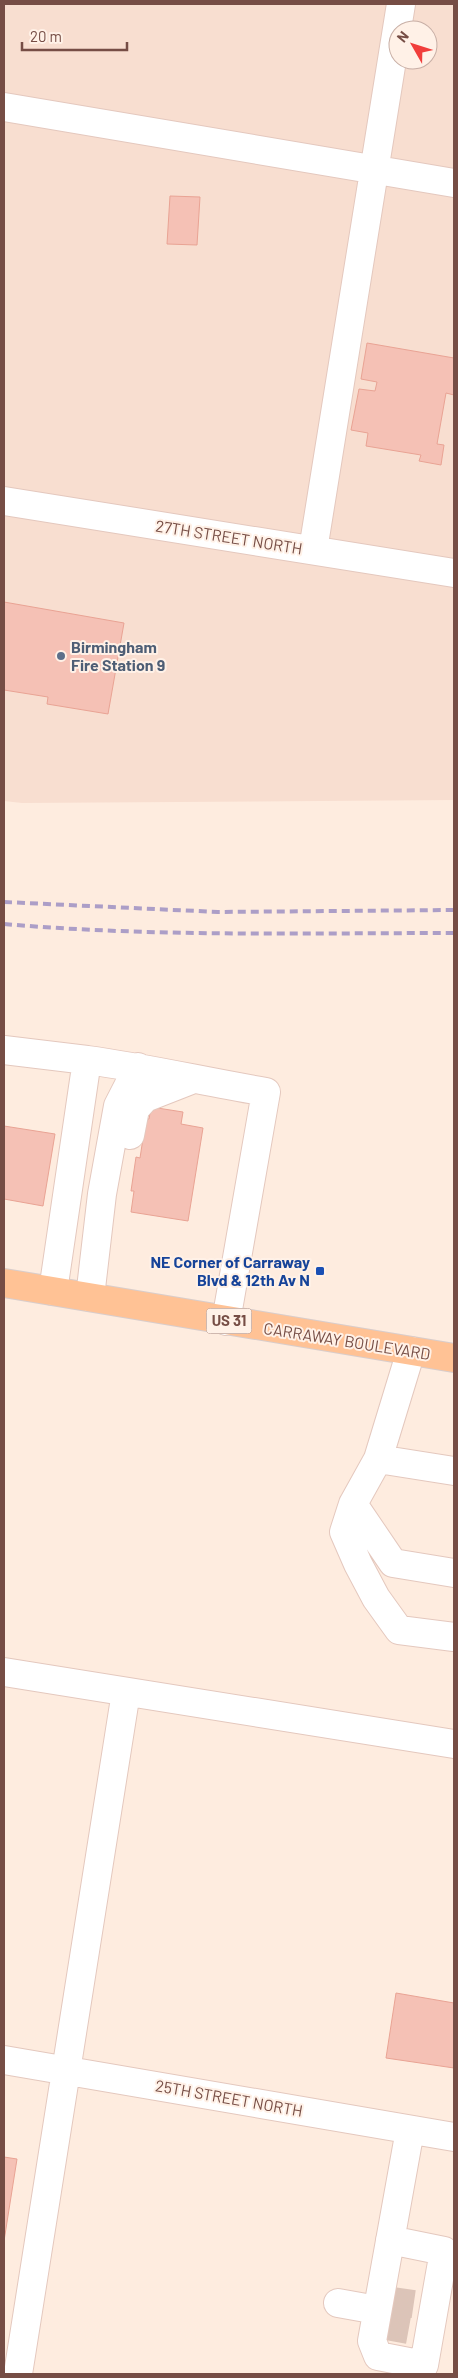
<svg xmlns="http://www.w3.org/2000/svg" width="458" height="2378" font-family="Barlow,sans-serif">
<rect width="100%" height="100%" fill="#feecdf"/>
<!-- residential -->
<path fill="#f8ded0" fill-rule="evenodd" d="M4 4H454V800L22 803 4 801ZM398 30H428V60H398Z"/>
<!-- building -->
<path fill="#f5c1b5" stroke="#e9a394" d="M170 196 200 197 197 245 167 244Z
M367 343 454 358V395L446 393 437 444 444 445 441 465 419 461 421 455 366 446 368 433 351 430 359 389 375 391 377 382 361 379Z
M4 602 124 623 108 714 47 704 48 697 4 690Z
M151 1107 183 1112 181 1124 203 1128 188 1221 131 1212 134 1191H131L136 1157 140 1158 146 1119H149Z
M4 1126 55 1134 43 1206 4 1199Z
M396 1993 454 2003V2068L386 2058Z
M4 2157 17 2159 4 2241Z"/>
<g fill="none" stroke-linecap="round" stroke-linejoin="round">
<!-- minor-tunnel -->
<path stroke="#dcc4b8" stroke-width="28" stroke-dasharray="28 14" stroke-linecap="butt" d="M386 2300 420 2305
M381 2325 414 2331"/>
<defs>
<path id="minor" d="M4 107 454 183
M4 501 454 573
M313 550 401 4
M4 1050 87 1060 53 1291
M87 1060C147 1068 206 1082 266 1092L226 1321
M130 1135 135 1109 145 1098 191 1080
M90 1297 102 1194 118 1106 138 1067
M411 1351 378 1459 353 1504 344 1532 358 1564 376 1598 399 1630 454 1637
M378 1459 454 1471
M353 1504 393 1563 454 1573
M4 1672 454 1744
M4 2060 454 2137
M390 2240 444 2251 424 2365 378 2356 372 2341 410 2130
M338 2303 377 2310
M18 2374 126 1692"/>
<path id="major" d="M4 1283 454 1358"/>
</defs>
<!-- minor casing -->
<use href="#minor" stroke="#e4c8be" stroke-width="30"/>
<!-- major casing -->
<use href="#major" stroke="#d9cdcb" stroke-width="30"/>
<!-- minor -->
<use href="#minor" stroke="#fff" stroke-width="28"/>
<!-- major -->
<use href="#major" stroke="#ffc295" stroke-width="28"/>
<!-- rail -->
<path stroke="#ac9ec7" stroke-width="4" stroke-dasharray="8 5" stroke-linecap="butt" d="M4 902 218 912 454 910
M4 924C153 937 304 933 454 933"/>
</g>
<!-- markers -->
<circle fill="#5c6f8a" stroke="#fff1e7" stroke-width="2" cx="61" cy="656" r="5"/>
<rect fill="#1a4fb4" stroke="#fff1e7" stroke-width="2" x="315" y="1266" width="10" height="10" rx="2.5"/>
<g text-anchor="middle" stroke-width="4" stroke-linejoin="round" paint-order="stroke">
<!-- shield labels -->
<rect fill="#fff1e7" stroke="#9f7e76" stroke-width="1" x="206.5" y="1308.5" width="45" height="25" rx="4"/>
<g font-size="15" font-weight="bold" fill="#764d45">
<text x="229" y="1326">US 31</text>
</g>
<!-- street labels -->
<g font-size="16" fill="#764d45" stroke="#fff1e7">
<text transform="translate(229 537) rotate(9)" y="6">27TH STREET NORTH</text>
<text transform="translate(347 1341) rotate(9)" y="6">CARRAWAY BOULEVARD</text>
<text transform="translate(229 2098) rotate(10)" y="6">25TH STREET NORTH</text>
</g>
<!-- service labels -->
<g font-size="16" font-weight="bold" fill="#4e5e75" stroke="#fff1e7" text-anchor="start">
<text x="71" y="653">Birmingham<tspan x="71" dy="18">Fire Station 9</tspan></text>
</g>
<!-- transit labels -->
<g font-size="16" font-weight="bold" fill="#164399" stroke="#fff1e7" text-anchor="end">
<text x="310" y="1268">NE Corner of Carraway<tspan x="310" dy="18">Blvd &amp; 12th Av N</tspan></text>
</g>
</g>
<!-- border -->
<rect width="458" height="2378" fill="none" stroke="#764d45" stroke-width="10"/>
<!-- north arrow -->
<g transform="translate(413 45) rotate(309)"><circle r="24" fill="#fff1e7" stroke="#c8afa6"/>
<path d="M0-4L9 19L0 12L-9 19Z" fill="#f13e3b"/>
<text y="-8" font-size="14" font-weight="bold" text-anchor="middle" fill="#764d45">N</text>
</g>
<!-- scale -->
<path d="M22 42v8h105v-8" fill="none" stroke="#764d45" stroke-width="2.5"/>
<text x="30" y="42" font-size="15" fill="#764d45" stroke="#fff1e7" stroke-width="4" paint-order="stroke">20 m</text>
</svg>
